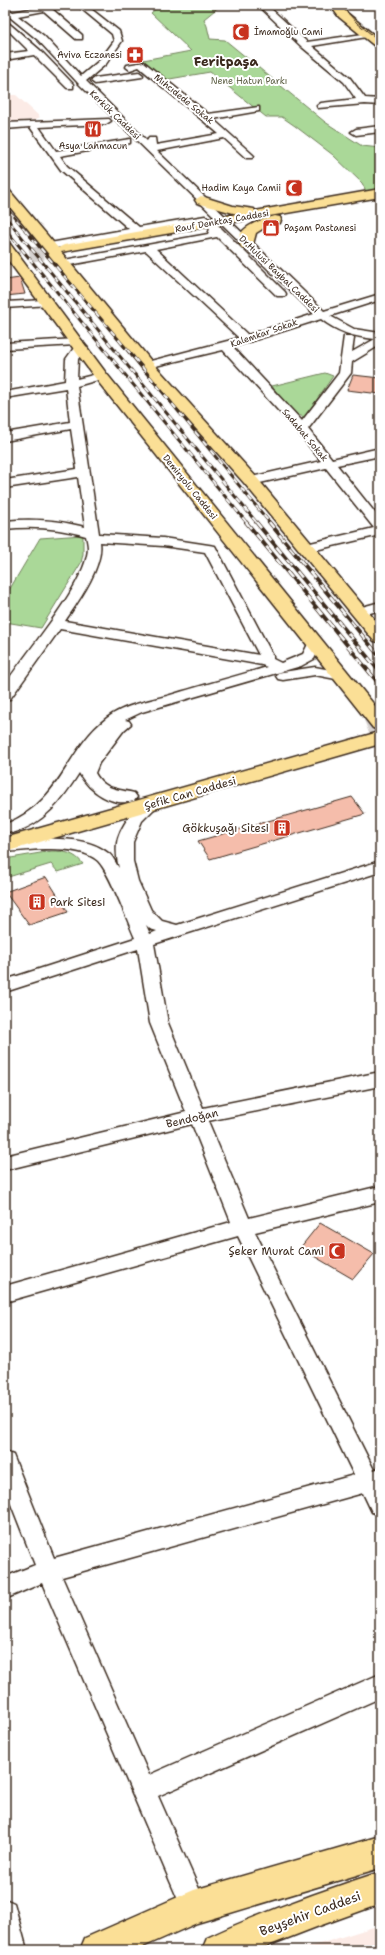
<svg xmlns="http://www.w3.org/2000/svg" width="385" height="1955" font-family="'Shantell Sans',sans-serif">
<rect width="100%" height="100%" fill="#fff"/>
<filter id="ink" filterUnits="userSpaceOnUse"><feTurbulence type="fractalNoise" baseFrequency=".025" numOctaves="2"/><feDisplacementMap in="SourceGraphic" scale="8" xChannelSelector="R" yChannelSelector="G"/><feConvolveMatrix kernelMatrix="1 2 1 2 8 2 1 2 1" color-interpolation-filters="sRGB"/></filter>
<g filter="url(#ink)">
<!-- built -->
<path fill="#fcebe6" d="M5 95H16L40 117 35 120 5 122Z
M380 1925V1950H300Z"/>
<!-- green -->
<path fill="#aad898" stroke="#72815b" d="M160 5H221L204 19 207 26 210 39 225 40 325 122 362 146 380 148V191L367 193 362 183 333 155 295 126 282 117H266L210 72 164 80 138 61 191 51 151 13Z
M325 373 333 376 305 417 293 414 272 386Z
M83 535V554L81 563 41 628 5 622V597L40 538Z
M52 851C64 851 75 853 83 864L58 872 51 864 5 878V859Z"/>
<!-- building -->
<path fill="#f5bdab" stroke="#3b2a1e" d="M20 278 25 294 5 296V280Z
M353 375 380 378V394L347 390Z
M352 797 365 814 210 859 198 841Z
M46 877 68 912 29 925 5 892Z
M320 1223 374 1254 353 1279 300 1248Z"/>
<g fill="none" stroke-linecap="round" stroke-linejoin="round">
<!-- major-tunnel-far1 -->
<path stroke="#d8d4d2" stroke-width="14" stroke-dasharray="14 8" stroke-linecap="butt" d="M8 259 64 249"/>
<!-- major-tunnel -->
<path stroke="#d8d4d2" stroke-width="18" stroke-dasharray="18 10" stroke-linecap="butt" d="M367 728 380 723"/>
<defs>
<path id="minor" d="M50 5H68L52 9 82 35V39H76L44 11 18 16 44 36 81 76 100 60 114 41 112 34 77 5H86L119 31 122 41 106 64 86 81 147 141 149 138H155L156 145 219 134 139 67 130 70 126 67 127 65 144 62 208 114 259 107V111L213 119 252 154 254 156 252 158H246L224 138 157 151 324 311 380 294V300L330 316 354 329 380 333V345L352 362 351 373 308 429 332 459 380 448V456L337 465 380 519V535L307 552 302 551 300 548 302 545 374 528 326 468 251 485 247 484 245 481 247 478 321 461 298 432 223 350 147 368 143 367 141 365 143 363 239 338 146 251 64 266 59 263 64 260 208 234 210 229 203 222 50 249 45 246 50 243 129 229 61 170 30 127 5 129V123L109 119 111 121 106 124 39 127 56 151 130 139V143L127 144 60 156 67 166 139 227 205 216 219 226 285 292 286 294 285 296H277L217 237 156 249 248 335 314 314 78 83 38 40 5 13V7L13 12ZM321 319C337 332 354 337 375 339L352 352 354 338 352 336H344L339 373 302 421 233 347Z
M258 5H267L307 42 370 33 371 35 367 37 312 46 350 78 365 98 380 99V105L365 104 318 108 317 106 321 103 356 99 344 82 302 47Z
M5 20 40 50 73 84V88H67L34 55 5 60V54L29 51 5 27Z
M139 72 143 75 142 77 95 84 91 81 95 78Z
M380 126V132L356 135 351 132 356 129Z
M45 300 50 303 49 305 5 308V302Z
M77 339 81 340 83 342 81 344 87 347 78 359 77 379 101 373 107 376 105 378 77 386 99 534 163 538 215 546 273 656V659L281 663 303 654 310 640H320L322 643 314 659 301 666 142 712 125 720 129 721 131 724 124 730 99 763 95 773C104 790 118 789 134 793L137 797 134 801C112 807 90 792 79 773 62 800 44 824 12 833L5 829 6 824C64 800 65 750 107 718 124 705 148 701 167 696 200 686 234 677 267 667L262 665 60 629 10 699 5 700V685C25 653 87 584 88 548 88 545 87 540 86 536 59 528 33 526 5 529V521C33 518 58 520 85 527L78 477 5 488V480L77 469 71 429 5 441V433L70 422 66 388 5 398V392L65 381 66 359 76 345 5 349V343ZM100 542 163 546 205 552 259 655 65 621C78 602 104 566 100 542Z
M380 602V610L360 616 355 615 353 612 355 609Z
M315 667 346 673 348 676 346 679 341 680 315 675 283 680 278 679 276 676 278 673 283 672Z
M152 798 157 799 160 803 142 821 133 842V861L138 881 151 910 162 921 177 925 380 861V872L154 944 168 1023 203 1108 380 1072V1086L208 1121 249 1218 380 1186V1202L255 1232 374 1470 380 1468V1515L372 1512 363 1493 62 1577 149 1775 380 1674V1698L158 1796 207 1907 203 1916 194 1920 185 1916 42 1583 5 1599V1577L35 1565 5 1489V1452L13 1455 54 1558 354 1475 238 1236 5 1302V1286L231 1222 192 1124 5 1170V1156L186 1112 150 1023 138 949 5 992V980L135 938C127 920 110 873 98 861 79 843 29 850 5 852V842C34 839 84 833 108 853 113 856 116 864 119 868 117 860 116 852 117 843 119 828 137 802 152 798ZM146 925 150 929 157 931 150 934Z
M5 1899 14 1903 27 1950H5Z"/>
<path id="major" d="M330 5H340L347 13 380 40V48L376 47 339 17Z
M5 189 9 190 58 248 64 245 237 214 197 203 195 200 201 196 233 206 254 209 255 211 380 189V197L61 252 152 362 257 478 380 626V642L374 641 245 484 142 368 5 201Z
M275 216 280 217 281 220 280 223 264 228 256 233 252 248H242C229 229 263 219 275 216Z
M5 243 10 244 106 373 380 712V730L373 728 96 379 5 256Z
M375 733 380 734V744L5 852V838Z
M380 1836V1868L197 1923 136 1950H80L85 1938 194 1890Z
M380 1872V1904L319 1926 257 1950H202L207 1938C263 1912 321 1891 380 1872Z"/>
</defs>
<!-- minor casing -->
<use href="#minor" stroke="#3b2a1e" stroke-width="3"/>
<!-- major casing -->
<use href="#major" stroke="#3b2a1e" stroke-width="3"/>
<!-- minor -->
<use href="#minor" fill="#fff" fill-rule="evenodd"/>
<!-- major -->
<use href="#major" fill="#fbdf96" fill-rule="evenodd"/>
<!-- tram -->
<path stroke="#3b2a1e" stroke-width="1" d="M341 5 357 23 380 41"/>
<defs>
<path id="rail-far2" d="M5 206 26 231
M5 216 17 231
M5 229 7 231"/>
<path id="rail-far1" d="M6 230 247 523
M16 230 257 523
M25 230 142 367 270 523"/>
<path id="rail" d="M246 522 380 685
M256 522 380 672
M269 522 380 657"/>
</defs>
<!-- rail-far2 casing -->
<use href="#rail-far2" stroke="#3b2a1e" stroke-width="2.5"/>
<!-- rail-far1 casing -->
<use href="#rail-far1" stroke="#3b2a1e" stroke-width="3"/>
<!-- rail casing -->
<use href="#rail" stroke="#3b2a1e" stroke-width="4"/>
<!-- rail-far2 -->
<use href="#rail-far2" stroke="#fff" stroke-width="1.5" stroke-dasharray="4.5" stroke-linecap="butt"/>
<!-- rail-far1 -->
<use href="#rail-far1" stroke="#fff" stroke-width="2" stroke-dasharray="6" stroke-linecap="butt"/>
<!-- rail -->
<use href="#rail" stroke="#fff" stroke-width="2.5" stroke-dasharray="8" stroke-linecap="butt"/>
</g>
</g>
<!-- icons -->
<defs>
<symbol id="mosque-square" viewBox="-11 -11 22 22"><rect x="-9" y="-9" width="18" height="18" rx="4" fill="#c8321e" stroke="#fff"/><path d="M3.5-4.9A6 6 0 1 0 3.5 4.9A5 5 0 1 1 3.5-4.9Z" fill="#fff"/></symbol>
<symbol id="pharmacy-square" viewBox="-11 -11 22 22"><rect x="-9" y="-9" width="18" height="18" rx="4" fill="#c8321e" stroke="#fff"/><path d="M-2-6h4v4h4v4h-4v4h-4v-4h-4v-4h4Z" fill="#fff"/></symbol>
<symbol id="restaurant-square" viewBox="-11 -11 22 22"><rect x="-9" y="-9" width="18" height="18" rx="4" fill="#c8321e" stroke="#fff"/><path d="M-5-6h1v4h1v-4h1v4h1v-4h1v5L-1.5 .5V6h-2V.5L-5-1ZM5-6V6H3V1.5H1.5Q1.5-4 5-6Z" fill="#fff"/></symbol>
<symbol id="shop-square" viewBox="-11 -11 22 22"><rect x="-9" y="-9" width="18" height="18" rx="4" fill="#c8321e" stroke="#fff"/><path d="M-5-2.5h2.3a2.7 3.5 0 0 1 5.4 0H5L5.5 6h-11ZM-1.5-2.5h3a1.5 2.3 0 0 0-3 0Z" fill="#fff"/></symbol>
<symbol id="building-square" viewBox="-11 -11 22 22"><rect x="-9" y="-9" width="18" height="18" rx="4" fill="#c8321e" stroke="#fff"/><path d="M-4-6H4V6H1V3H-1V6H-4ZM-2.5-4.3h1.7v1.8h-1.7ZM.8-4.3h1.7v1.8H.8ZM-2.5-1h1.7V.8h-1.7ZM.8-1h1.7V.8H.8Z" fill="#fff"/></symbol>
</defs>
<g fill-rule="evenodd">
<use href="#mosque-square" x="231" y="22" width="20" height="20"/>
<use href="#pharmacy-square" x="125" y="45" width="20" height="20"/>
<use href="#restaurant-square" x="83" y="119" width="20" height="20"/>
<use href="#mosque-square" x="284" y="178" width="20" height="20"/>
<use href="#shop-square" x="261" y="218" width="20" height="20"/>
<use href="#building-square" x="272" y="818" width="20" height="20"/>
<use href="#building-square" x="27" y="892" width="20" height="20"/>
<use href="#mosque-square" x="327" y="1241" width="20" height="20"/>
</g>
<g text-anchor="middle" stroke-width="4" stroke-linejoin="round" paint-order="stroke">
<!-- far-poi labels -->
<g font-size="9" fill="#3b2a1e" stroke="#fff" text-anchor="start">
<text x="254" y="35">İmamoğlu Cami</text>
<text x="122" y="58" text-anchor="end">Aviva Eczanesi</text>
<text x="93" y="149" text-anchor="middle">Asya Lahmacun</text>
<text x="281" y="191" text-anchor="end">Hadim Kaya Camii</text>
<text x="284" y="231">Paşam Pastanesi</text>
</g>
<!-- far-park labels -->
<g font-size="9" fill="#5c5e43" stroke="#fff">
<text x="249" y="84">Nene Hatun Parkı</text>
</g>
<!-- far-street labels -->
<g font-size="9" fill="#3b2a1e" stroke="#fff">
<text transform="translate(184 99) rotate(39)" y="3">Mıhcıdede Sokak</text>
<text transform="translate(115 115) rotate(44)" y="3">Kerkük Caddesi</text>
<text transform="translate(222 221) rotate(-10)" y="3">Rauf Denktaş Caddesi</text>
<text transform="translate(279 274) rotate(44)" y="3">Dr.Hulusi Baybal Caddesi</text>
<text transform="translate(264 333) rotate(-19)" y="3">Kalemkar Sokak</text>
<text transform="translate(305 435) rotate(50)" y="3">Sadabat Sokak</text>
<text transform="translate(190 487) rotate(51)" y="3">Demiryolu Caddesi</text>
</g>
<!-- street labels -->
<g font-size="11" fill="#3b2a1e" stroke="#fff">
<text transform="translate(190 793) rotate(-16)" y="4">Şefik Can Caddesi</text>
<text transform="translate(192 1118) rotate(-13)" y="4">Bendoğan</text>
</g>
<!-- poi labels -->
<g font-size="11" fill="#3b2a1e" stroke="#fff" text-anchor="end">
<text x="269" y="832">Gökkuşağı Sitesi</text>
<text x="50" y="906" text-anchor="start">Park Sitesi</text>
<text x="324" y="1255">Şeker Murat Cami</text>
</g>
<!-- far-district labels -->
<g font-size="13" font-weight="bold" fill="#3b2a1e" stroke="#fff">
<text x="226" y="66">Feritpaşa</text>
</g>
<!-- near-street labels -->
<g font-size="13" fill="#3b2a1e" stroke="#fff">
<text transform="translate(310 1913) rotate(-20)" y="5">Beyşehir Caddesi</text>
</g>
</g>
<!-- margin -->
<rect width="385" height="1955" fill="none" stroke="#fff" stroke-width="20"/>
<rect x="10" y="10" width="365" height="1935" fill="none" stroke="#3b2a1e" stroke-width="1.5" filter="url(#ink)"/>
</svg>
